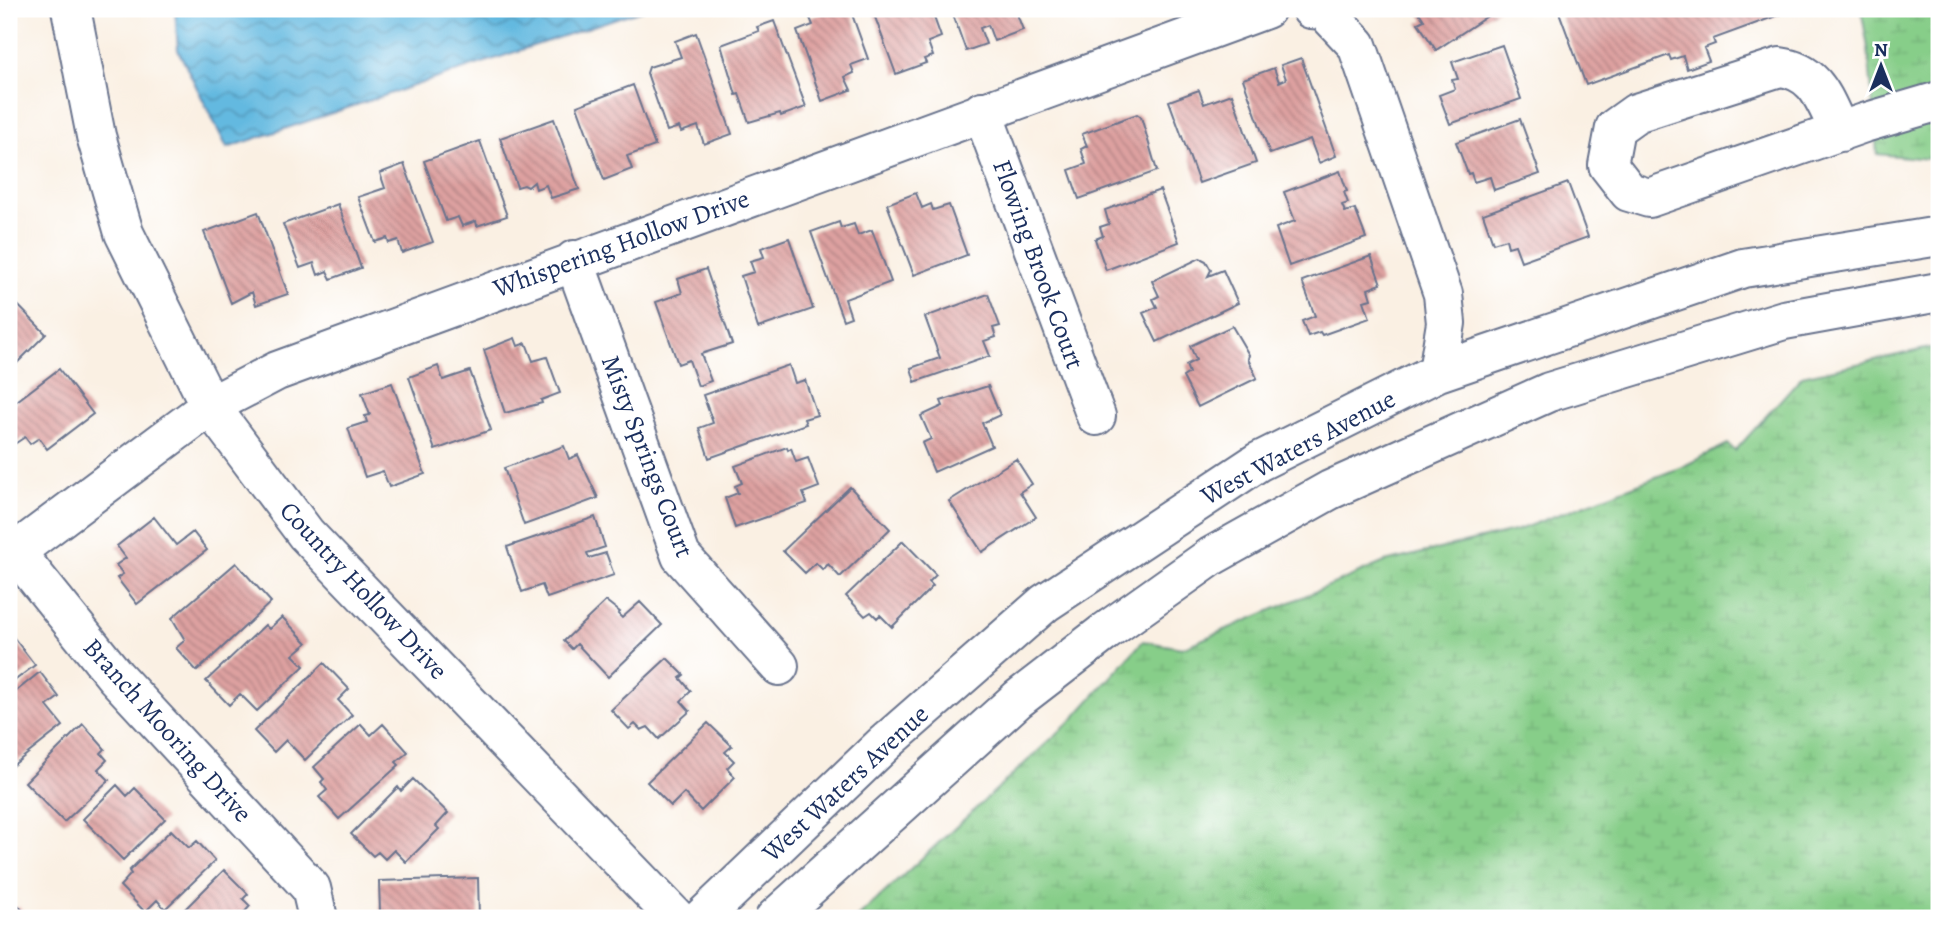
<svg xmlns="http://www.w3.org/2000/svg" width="1948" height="927" font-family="Alegreya,serif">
<defs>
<pattern id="wetland-marsh" width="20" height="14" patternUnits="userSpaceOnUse" patternTransform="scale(1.75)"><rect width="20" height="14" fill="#87ce89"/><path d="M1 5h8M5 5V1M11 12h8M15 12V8" fill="none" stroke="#74b179"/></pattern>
<pattern id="water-waves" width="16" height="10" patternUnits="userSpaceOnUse" patternTransform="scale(1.75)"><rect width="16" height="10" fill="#64b9e0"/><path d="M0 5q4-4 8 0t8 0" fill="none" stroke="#5297b9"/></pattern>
<pattern id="building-back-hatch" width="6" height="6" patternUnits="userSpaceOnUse" patternTransform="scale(1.75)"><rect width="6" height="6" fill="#dea1a0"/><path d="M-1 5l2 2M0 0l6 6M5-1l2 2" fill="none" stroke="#b38486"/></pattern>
</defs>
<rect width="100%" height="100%" fill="#fff"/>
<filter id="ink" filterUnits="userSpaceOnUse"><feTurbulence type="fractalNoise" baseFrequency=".0143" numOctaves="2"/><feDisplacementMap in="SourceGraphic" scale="14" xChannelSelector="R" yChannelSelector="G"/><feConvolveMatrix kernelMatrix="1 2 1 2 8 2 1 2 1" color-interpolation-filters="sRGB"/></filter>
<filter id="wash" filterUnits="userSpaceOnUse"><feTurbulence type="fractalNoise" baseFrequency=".00686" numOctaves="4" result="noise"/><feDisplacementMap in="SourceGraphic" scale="28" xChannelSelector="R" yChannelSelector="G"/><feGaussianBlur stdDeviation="1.57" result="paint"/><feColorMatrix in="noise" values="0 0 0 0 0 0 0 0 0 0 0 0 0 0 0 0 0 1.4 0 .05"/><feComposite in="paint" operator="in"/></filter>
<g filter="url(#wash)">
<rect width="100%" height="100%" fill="#faf0e3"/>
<!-- wetland -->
<path fill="url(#wetland-marsh)" stroke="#517e74" stroke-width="2" d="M1861 9H1939V160L1877 154 1868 48Z
M1939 346V918H857L1074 718 1143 641 1182 648 1385 562 1518 530 1682 467 1728 444 1735 451 1802 376Z"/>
<!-- water -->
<path fill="url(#water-waves)" stroke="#40749f" stroke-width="2" d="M175 9H644L227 148 178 50Z"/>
<g id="blocks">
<!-- building -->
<path fill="url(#building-back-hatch)" d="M834 9H850L868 59 851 65 854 73 845 77 851 90 822 101 797 31 813 25 810 18Z
M872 9H931L941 37 928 42 933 56 924 59 926 63 896 74Z
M951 9H1015L1023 30 994 41 988 25 980 28 986 44 966 51Z
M1421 9H1498L1436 50 1418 23 1424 20 1418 11Z
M1568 9H1795L1713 39 1715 44 1704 48 1709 61 1687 69 1683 56 1671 60 1669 55 1586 85 1559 12Z
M774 21 806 107 781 116 780 113 749 122 739 94 736 95 721 45 759 31 757 27Z
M696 33 732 134 704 144 698 126 681 132 679 127 667 131 647 73 649 67 681 57 675 41Z
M1502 45 1521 99 1450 124 1439 95 1455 89 1452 80 1458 79 1452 62Z
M1301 58 1336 156 1319 163 1310 139 1270 154 1243 79 1274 68 1279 82 1286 79 1281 65Z
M633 85 655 146 627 156 632 169 604 180 577 106Z
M1199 90 1204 104 1232 94 1256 163 1199 183 1169 101Z
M1137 114 1141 117 1157 171 1079 199 1069 170 1086 164 1081 149 1087 146 1082 134Z
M554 119 579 189 551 198 546 185 536 189 534 182 528 187 524 185 517 187 500 138Z
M1520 119 1540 174 1494 190 1490 177 1474 182 1471 173 1468 174 1456 142Z
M480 141 507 216 477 226 476 221 462 226 458 217 446 221 424 161Z
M404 164 433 242 402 253 398 240 389 243 387 238 375 242 358 197 385 188 380 173Z
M1340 171 1347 191 1344 192 1348 203 1342 205 1345 212 1355 209 1366 238 1289 266 1276 228 1295 221 1284 192Z
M1568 183 1588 237 1521 261 1515 245 1508 247 1506 239 1493 243 1483 214Z
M1160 190 1179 242 1106 270 1095 239 1103 236 1100 227 1109 224 1105 210Z
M916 193 922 208 931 204 933 210 949 205 967 255 914 275 887 204Z
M338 204 361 268 331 279 327 271 318 275 314 263 300 268 283 224Z
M258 212 288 294 256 305 252 292 231 303 204 232Z
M839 222 841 228 854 224 858 235 872 230 891 282 845 299 851 317 843 320 811 232Z
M789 238 813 309 758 328 741 276 754 272 750 261 764 257 761 248Z
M1371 256 1381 284 1368 289 1371 299 1364 301 1370 318 1322 335 1320 332 1308 336 1302 321 1315 316 1302 281Z
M1200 258 1206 261 1211 270 1208 276 1223 270 1238 303 1157 342 1143 313 1157 307 1153 299 1159 296 1152 281Z
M706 269 732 344 701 354 711 381 698 386 689 360 678 364 656 302 682 293 678 279Z
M988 294 1000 326 993 328 996 337 984 341 990 356 915 382 911 368 940 358 925 317Z
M9 296 46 334 9 371Z
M1232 326 1249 355 1248 359 1257 378 1198 407 1183 377 1189 373 1186 365 1196 360 1190 346Z
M515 338 518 346 526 343 533 361 547 357 560 393 541 400 542 403 505 413 484 350Z
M789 365 795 383 805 380 817 415 804 419 806 424 709 458 699 428 713 423 703 395Z
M438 366 443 380 470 371 491 430 435 450 409 377Z
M59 369 93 414 47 449 39 438 30 444 25 437 13 445 9 440V407Z
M392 383 425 474 389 487 383 471 365 477 348 428 367 422 365 416 370 415 362 393Z
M988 386 1000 415 982 423 992 446 934 472 922 443 931 439 921 416 943 406 941 401Z
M564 446 569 459 578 455 598 498 524 525 504 468Z
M787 447 788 450 791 448 796 462 808 458 819 487 803 493 807 503 735 528 725 498 738 493 735 486 742 483 735 466Z
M1016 459 1032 484 1020 492 1036 517 982 552 949 501Z
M850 487 890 529 840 577 828 564 823 570 816 563 805 573 783 551Z
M154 517 176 545 193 532 207 550 137 604 117 578 123 574 116 565 126 558 117 546Z
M595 517 605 547 587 553 589 558 606 553 614 575 547 598 542 585 522 592 507 547Z
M903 541 936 575 929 582 933 586 892 627 880 615 877 618 871 612 865 616 846 596Z
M236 563 271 602 197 671 176 648 185 640 172 618Z
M606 601 620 612 618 614 622 618 640 602 662 625 608 677 577 644 572 649 564 641Z
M282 617 307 643 293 655 304 666 257 711 240 694 229 705 206 681 265 625 269 629Z
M14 638 35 665 9 685V642Z
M667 658 684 675 680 678 691 691 681 701 690 711 659 739 648 727 641 730 635 724 629 729 611 710Z
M324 663 349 689 338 700 352 715 305 760 286 740 274 752 254 731Z
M40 672 59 697 47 706 63 726 12 766 9 761V697Z
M708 723 732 746 725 752 734 761 727 768 735 777 701 811 684 793 671 806 647 782Z
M83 724 105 749 101 753 107 760 98 769 109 780 64 822 25 782Z
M361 724 371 735 383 724 408 752 396 762 399 765 339 819 319 797 327 790 321 782 324 779 314 767Z
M413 779 448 813 436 826 439 829 406 862 394 850 385 859 378 852 373 856 351 834 398 787 401 791Z
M117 785 127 796 135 788 165 819 123 860 83 819Z
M171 830 189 848 197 841 215 861 165 909 157 900 145 912 120 886 131 874 129 871Z
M224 870 248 894 243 899 250 906 241 916 244 918H176Z
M478 878 479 918H393V912H380L379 881Z
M19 906 28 918H9V914Z"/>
</g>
</g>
<g filter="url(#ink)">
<use href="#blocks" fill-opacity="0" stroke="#69738d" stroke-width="2"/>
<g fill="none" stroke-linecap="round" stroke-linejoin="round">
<defs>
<path id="minor" d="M71 9 96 136 124 233 210 406 306 534 676 918
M1311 9 1324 10 1357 45 1443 294 1446 323 1438 372
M982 111 1096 416
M1840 132C1824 101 1818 72 1780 67L1636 113 1615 128 1608 165 1629 192 1649 198 1864 123 1939 101
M574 260 681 556 779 666
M9 544 115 676 311 888 318 918
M15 552 210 406 277 371 1266 9
M702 918 885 743 1045 603 1258 462 1438 372 1743 268 1939 236
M775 918 1018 699 1105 632 1212 556 1330 490 1549 392 1784 320 1939 292"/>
</defs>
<!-- minor casing -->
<use href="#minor" stroke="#69738d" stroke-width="42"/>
<!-- minor -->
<use href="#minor" stroke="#fff" stroke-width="38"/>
</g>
</g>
<g text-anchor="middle" stroke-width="5" stroke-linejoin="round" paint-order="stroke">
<!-- street labels -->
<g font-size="26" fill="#1b2f5e" stroke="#fff">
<text transform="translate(621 243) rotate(-20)" y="9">Whispering Hollow Drive</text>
<text transform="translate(1039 264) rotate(70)" y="9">Flowing Brook Court</text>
<text transform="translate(1298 447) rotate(-28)" y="9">West Waters Avenue</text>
<text transform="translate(648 456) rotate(69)" y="9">Misty Springs Court</text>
<text transform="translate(364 590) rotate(47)" y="9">Country Hollow Drive</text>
<text transform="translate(168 730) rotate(48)" y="9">Branch Mooring Drive</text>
<text transform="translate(845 783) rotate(-43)" y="9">West Waters Avenue</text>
</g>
</g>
<!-- margin -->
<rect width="1948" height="927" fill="none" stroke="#fff" stroke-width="35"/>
<!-- north arrow -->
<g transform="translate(1881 66)" stroke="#ffffff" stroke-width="5" paint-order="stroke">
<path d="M0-5L12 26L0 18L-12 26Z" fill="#1b2f5e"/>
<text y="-10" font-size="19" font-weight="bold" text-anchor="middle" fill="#1b2f5e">N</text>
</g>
</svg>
